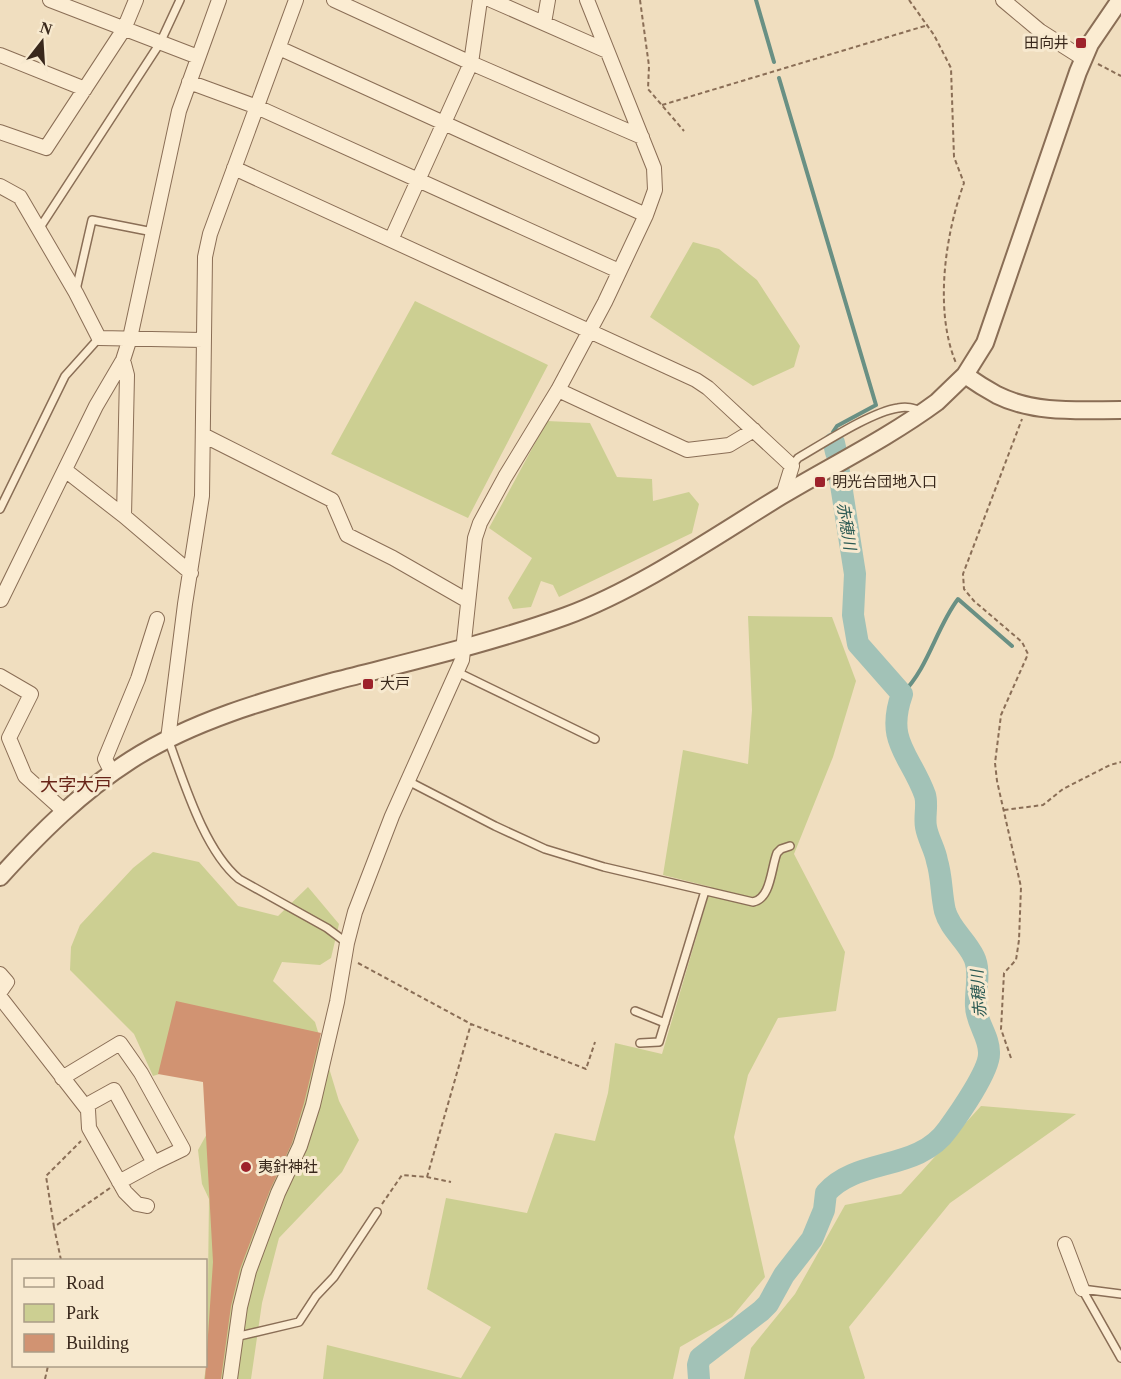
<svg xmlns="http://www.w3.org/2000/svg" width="1121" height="1379" font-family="'Times New Roman','Noto Sans JP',serif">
<rect width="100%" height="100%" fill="#f0debf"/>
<!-- green -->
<path fill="#cccf92" d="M693 242 719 249 757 280 800 346 794 367 753 386 650 317Z
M415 301 548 365 468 518 331 454Z
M547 421 590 423 617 477 652 479 653 501 689 492 699 504 692 533 559 597 553 585 541 581 531 607 513 609 508 598 532 558 489 528Z
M748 616 832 617 856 681 833 757 794 854 845 952 836 1011 778 1018 748 1075 734 1137 765 1277 732 1317 680 1347 673 1379H323L327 1345 461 1378 491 1327 427 1289 446 1198 527 1213 555 1133 595 1141 608 1093 615 1043 662 1054 711 887 663 875 683 750 748 764 752 710Z
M153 852 199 862 238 906 278 916 308 887 339 924 331 958 320 965 282 962 273 981 315 1022 339 1101 359 1140 342 1172 279 1238 262 1303 251 1379H204L207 1363 209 1199 202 1184 198 1150 219 1112 208 1076 185 1066 153 1076 134 1034 70 970 71 947 80 925 133 868Z
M981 1106 1076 1114 950 1203 849 1327 865 1378 864 1379H744L751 1348 795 1294 845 1205 901 1194Z"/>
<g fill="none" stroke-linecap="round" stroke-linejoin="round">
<!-- stream -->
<path stroke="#699084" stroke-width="4" d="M756 0 774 62
M779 78 876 405 837 426 833 432
M902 694C929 667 936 628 958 599L1012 646"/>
<!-- river -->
<path stroke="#a2c2b7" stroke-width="22" d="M834 443 836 452
M699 1379 698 1365 700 1358 761 1311 768 1304 784 1275 812 1239 824 1210 826 1193C858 1157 918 1172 948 1129 959 1114 989 1071 989 1054 990 1037 976 1023 976 1006 975 991 981 971 974 957 966 940 950 929 945 911 941 894 942 877 937 861 935 849 928 839 926 827 924 817 928 805 925 795 910 754 885 742 902 694L858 644 853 615 855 574 839 472"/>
</g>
<!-- building -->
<path fill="#d19372" d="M176 1001 321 1033 304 1103 292 1143 270 1190 240 1269 231 1306 221 1379H205L213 1262 203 1082 158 1074Z"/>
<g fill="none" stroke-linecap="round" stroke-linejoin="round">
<defs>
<path id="service" d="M39 229 160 43 180 0
M76 290 92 220 153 232
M792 466 798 458C824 443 871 412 898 408 907 406 913 408 921 411
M0 509 65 376 99 338
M457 672 595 739
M168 739C184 782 204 850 239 879L327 928 347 943
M408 781 495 826 545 849 604 867 753 902C771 899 771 868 777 853L781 849 790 846
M635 1011 665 1023
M640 1043 659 1042 705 891
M1082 1289 1121 1358
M1082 1289 1121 1294
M235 1337 299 1322 316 1296 334 1277 377 1212"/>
<path id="minor" d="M50 0 198 57
M334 0 471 63 642 137
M491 0 607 51
M1003 0 1040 31 1084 59
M544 23 548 0
M279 48 646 215
M0 55 85 89
M189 82 257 107 619 271
M0 132 46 148 124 29 136 0
M234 168 696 380 708 388 792 466 783 495
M0 186 20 197 76 293 99 338 203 340
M391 240 471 63 480 0
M123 360 127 375 124 516
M558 390 687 450 729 445 754 430
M203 435 332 500 347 535 393 558 468 601
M65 470 124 516 191 573
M1 600 96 406 123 360 130 338 179 111 219 0
M0 676 31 694 9 738 25 776 64 811
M168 739 185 604 202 496 205 257 210 234 296 0
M112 773 105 759 138 679 157 619
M0 974 7 982 0 992
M0 997 88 1110 89 1128 125 1192 137 1204 147 1206
M62 1078 120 1043 141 1073 183 1149 154 1163
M85 1106 114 1090 154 1163 119 1182
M1065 1244 1082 1289
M230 1379 240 1307 249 1271 278 1193 300 1146 313 1105 337 1002 347 943 355 912 392 816 462 660 475 538 480 523 505 477 558 390 605 302 646 215 655 190 654 168 587 0"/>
<path id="tertiary" d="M965 375C975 382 986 389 997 395 1035 414 1080 410 1121 410
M0 877C40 833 81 792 131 760 192 721 266 700 335 681 412 661 491 643 566 616 639 589 714 537 781 496 833 465 888 438 937 402L965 375 985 343 1078 72 1090 44 1120 0"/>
</defs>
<!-- service casing -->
<use href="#service" stroke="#8a6e56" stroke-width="10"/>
<!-- minor casing -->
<use href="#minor" stroke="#8a6e56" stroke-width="16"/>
<!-- tertiary casing -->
<use href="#tertiary" stroke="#8a6e56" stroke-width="20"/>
<!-- path -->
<path stroke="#8a6e56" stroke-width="2" stroke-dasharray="4.5 3" stroke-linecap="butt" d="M640 0 649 66 648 89 684 131
M909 0 934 35 951 68 954 157 964 183C945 235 934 311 956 363
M1098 64 1121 76
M662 105 928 25
M1004 810 1043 805 1063 789 1110 765 1121 762
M358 963 471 1024 586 1069 595 1042
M1011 1058 1001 1029 1004 973 1016 960 1019 940 1021 887 997 781 995 763 1001 715 1028 654 1022 642 974 601 964 589 963 574 1022 419
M427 1177 471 1024
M382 1204 402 1175 427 1177 451 1182
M54 1227 46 1176 81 1141
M61 1260 54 1227 110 1188
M45 1379 48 1366"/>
<!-- service -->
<use href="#service" stroke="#fbecd2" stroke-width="7"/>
<!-- minor -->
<use href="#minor" stroke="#fbecd2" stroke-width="14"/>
<!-- tertiary -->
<use href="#tertiary" stroke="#fbecd2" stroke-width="16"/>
</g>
<!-- markers -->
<g fill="#9d222b" stroke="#f7e9cf" stroke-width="2">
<rect x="1075" y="37" width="12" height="12" rx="3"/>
<rect x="814" y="476" width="12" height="12" rx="3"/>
<rect x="362" y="678" width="12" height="12" rx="3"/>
<circle cx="246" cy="1167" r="6"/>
</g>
<g text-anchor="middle" stroke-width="6" stroke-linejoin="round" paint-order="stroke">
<!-- poi labels -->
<g font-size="15" fill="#39281c" stroke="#f7e9cf" text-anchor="start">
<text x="1069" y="48" text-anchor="end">田向井</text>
<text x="832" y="487">明光台団地入口</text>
<text x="380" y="689">大戸</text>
<text x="258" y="1172">夷針神社</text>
</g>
<!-- water labels -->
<g font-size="16" font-style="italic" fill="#2a5953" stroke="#f7e9cf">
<text transform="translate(847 526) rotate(81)" y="6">赤穂川</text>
<text transform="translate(978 994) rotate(-94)" y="6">赤穂川</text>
</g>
<!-- quarter labels -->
<g font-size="18" fill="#682418" stroke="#f7e9cf">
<text x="76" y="791">大字大戸</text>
</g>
</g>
<!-- legend -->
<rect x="12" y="1259" width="195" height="108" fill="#f7e9cf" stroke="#ab9c87" stroke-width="1.5"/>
<rect x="24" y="1278" width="30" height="9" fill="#fbecd2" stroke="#ab9c87" stroke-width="1.5"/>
<text x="66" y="1289" font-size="18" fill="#39281c">Road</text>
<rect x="24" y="1304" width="30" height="18" fill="#cccf92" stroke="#ab9c87" stroke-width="1.5"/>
<text x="66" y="1319" font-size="18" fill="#39281c">Park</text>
<rect x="24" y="1334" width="30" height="18" fill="#d19372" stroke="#ab9c87" stroke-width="1.5"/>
<text x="66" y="1349" font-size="18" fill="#39281c">Building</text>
<!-- north arrow -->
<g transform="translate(42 42) rotate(17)" stroke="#f7e9cf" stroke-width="4.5" paint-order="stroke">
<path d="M0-4.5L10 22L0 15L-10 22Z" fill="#39281c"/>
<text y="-9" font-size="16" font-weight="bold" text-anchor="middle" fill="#39281c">N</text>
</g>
</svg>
